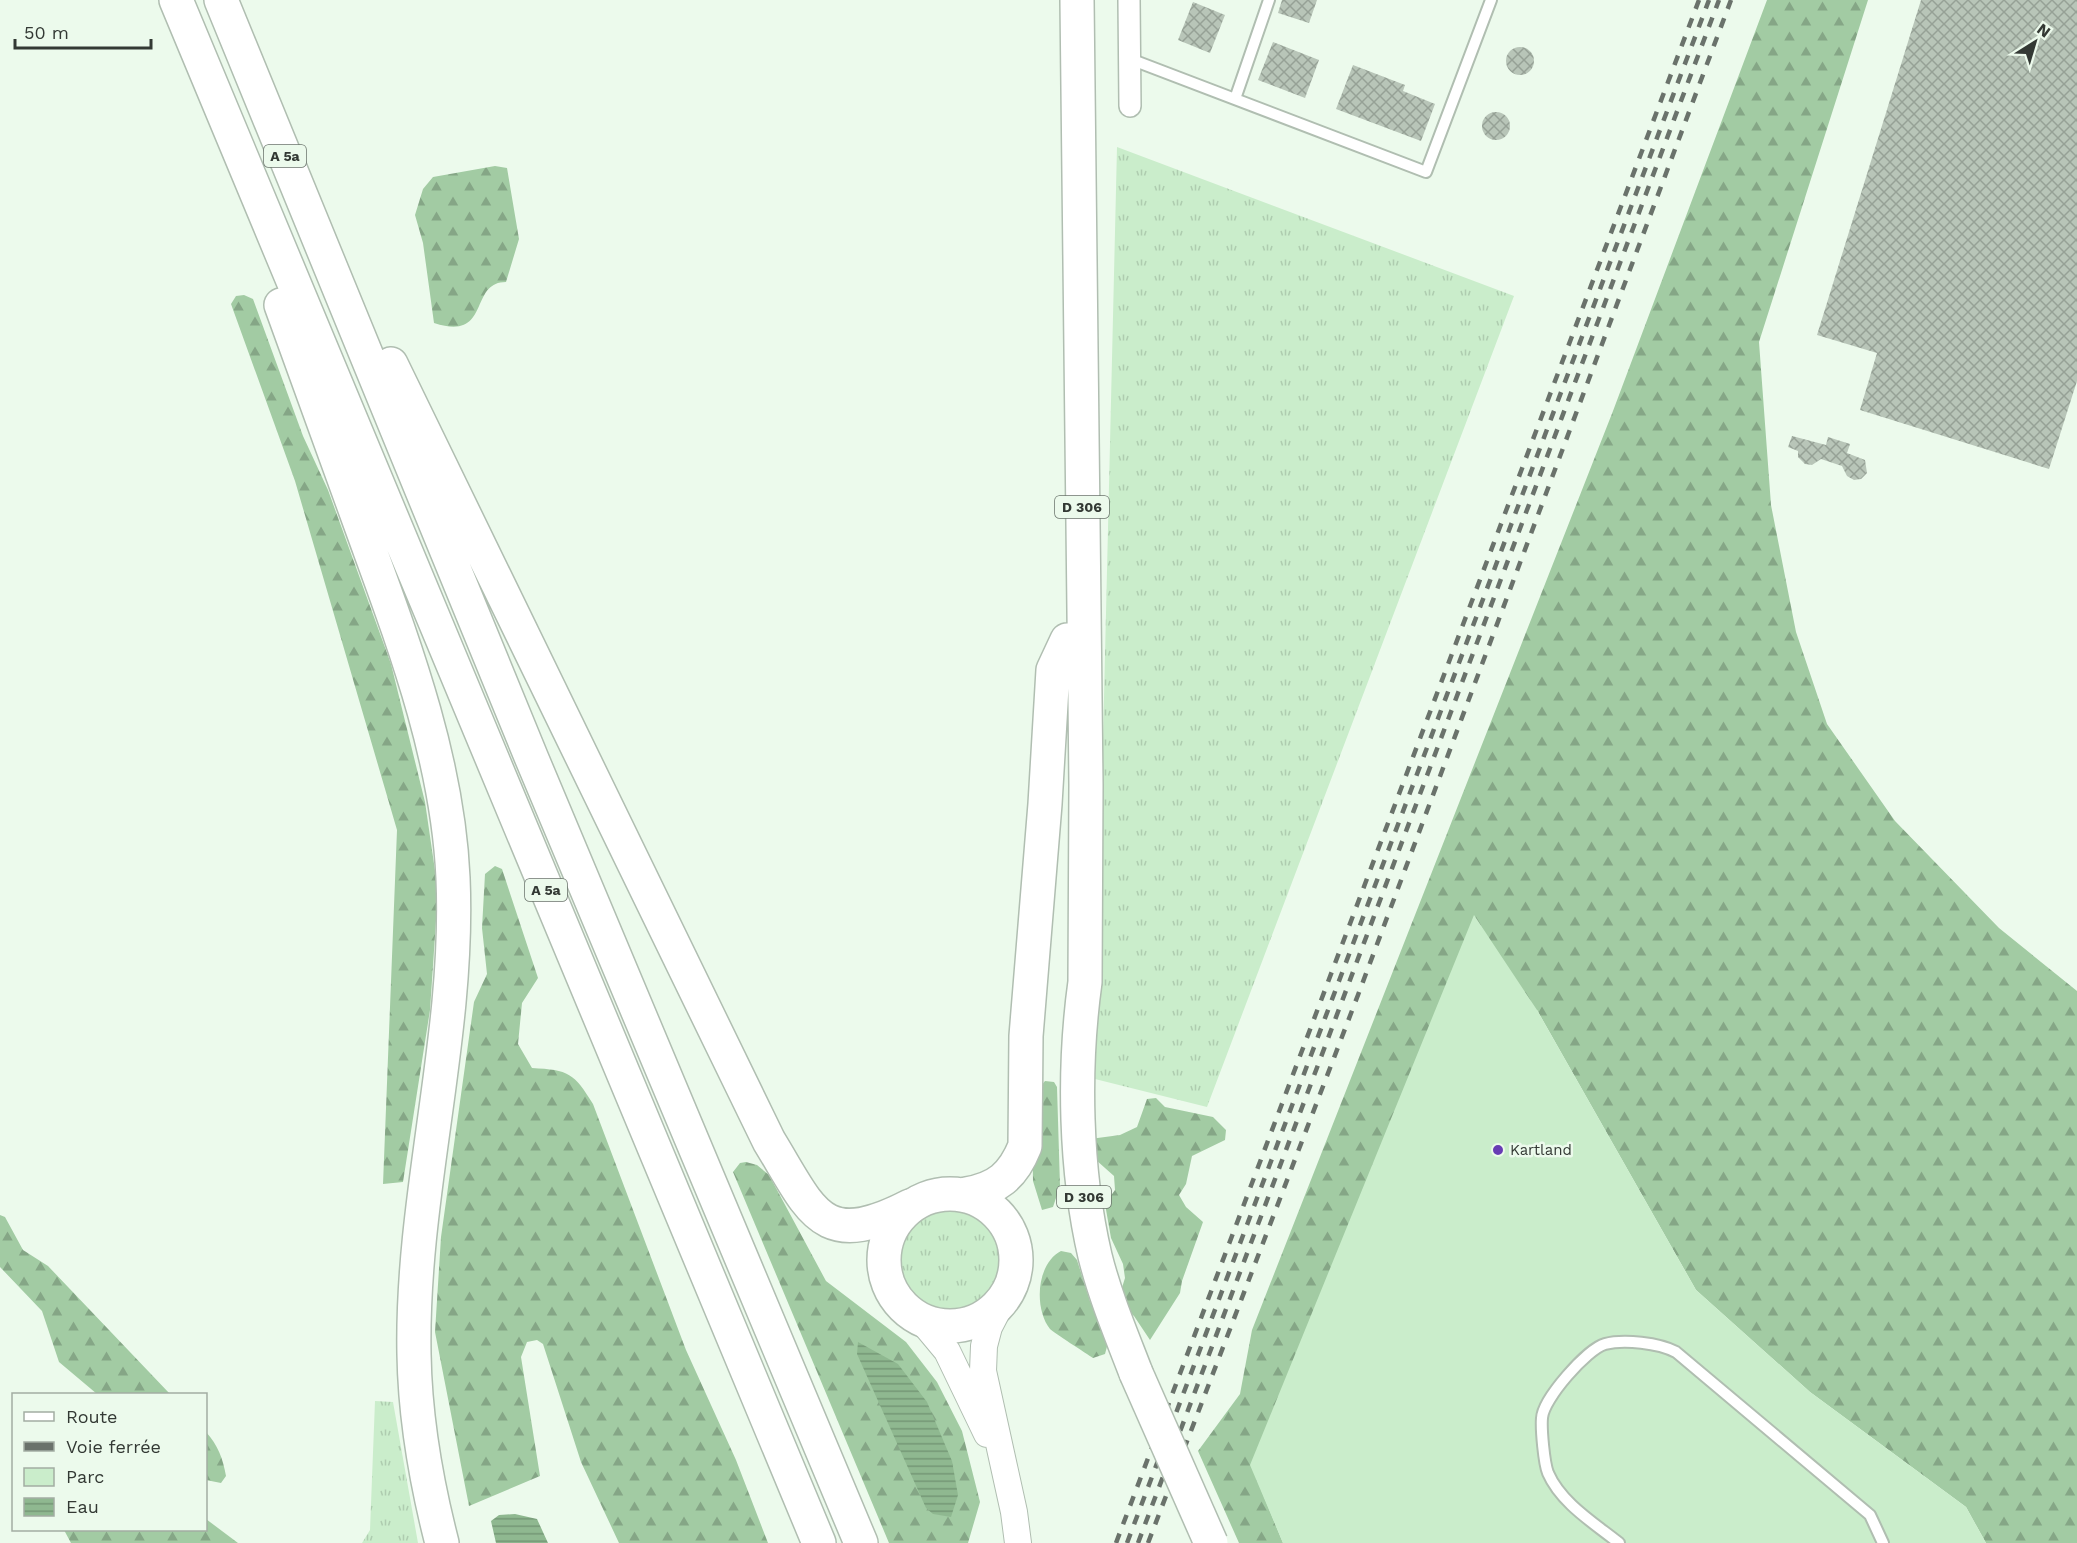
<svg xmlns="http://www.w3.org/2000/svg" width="2077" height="1543" font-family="'Work Sans',sans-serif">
<defs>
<pattern id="grass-tufts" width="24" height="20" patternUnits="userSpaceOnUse" patternTransform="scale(1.5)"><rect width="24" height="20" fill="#caedcb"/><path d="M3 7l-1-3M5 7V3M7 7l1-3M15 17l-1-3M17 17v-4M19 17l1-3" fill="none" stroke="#aeccaf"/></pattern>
<pattern id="forest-firs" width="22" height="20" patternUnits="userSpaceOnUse" patternTransform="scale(1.5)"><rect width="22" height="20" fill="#a2cba3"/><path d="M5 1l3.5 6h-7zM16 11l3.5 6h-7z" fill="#85a686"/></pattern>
<pattern id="water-rules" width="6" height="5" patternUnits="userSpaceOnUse" patternTransform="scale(1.5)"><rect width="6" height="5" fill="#8fb890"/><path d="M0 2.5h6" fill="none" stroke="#759776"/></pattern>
<pattern id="building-cross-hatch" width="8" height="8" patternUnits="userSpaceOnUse" patternTransform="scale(1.5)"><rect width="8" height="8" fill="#b8c5b8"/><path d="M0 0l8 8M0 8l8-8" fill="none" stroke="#96a196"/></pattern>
</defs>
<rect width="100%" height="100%" fill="#ecfaec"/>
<!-- grass -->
<path fill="url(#grass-tufts)" d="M1117 147 1514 296 1207 1107 1095 1079Z
M899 1260a53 53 0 1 1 106 0a53 53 0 1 1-106 0Z
M375 1401 393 1402 418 1543H362L370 1530Z"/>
<!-- forest -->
<path fill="url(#forest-firs)" d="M1767 0H1868L1759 342 1771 505 1796 632 1827 724 1895 821 1999 928 2077 991V1543H1986L1966 1507 1810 1392 1696 1290 1537 1010 1251 1465 1283 1543H1239L1198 1451 1240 1394 1252 1330 1613 411Z
M495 166 507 168 519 239 506 282C468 282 492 342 434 323L423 243 415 215 423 189 433 177Z
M244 295 253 299 303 436 328 490 391 664 425 802 438 891 430 1010 403 1182 383 1184 397 830 295 481 231 304 236 296Z
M495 866 502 869 538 978 522 1003 518 1044 532 1068C569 1070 574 1073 593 1104L686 1350 736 1460 768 1543H619L581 1462 543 1344 537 1340 527 1342 521 1357 540 1476 469 1506 435 1332 441 1237 474 1002 487 974 482 928 485 874Z
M1045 1081 1054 1082 1057 1087 1060 1186 1053 1207 1042 1210 1033 1181 1032 1113 1036 1092Z
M1156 1098 1165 1107 1213 1117 1226 1130 1225 1140 1192 1156 1186 1184 1179 1195 1186 1207 1203 1222 1182 1281 1180 1293 1150 1340 1134 1316 1121 1305 1120 1294 1125 1278 1123 1264 1111 1238 1105 1204 1115 1190 1114 1176 1087 1152 1090 1139 1120 1135 1137 1127 1147 1099Z
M746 1162 757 1165 769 1175 826 1281 906 1342 937 1382 962 1431 980 1502 968 1543H889L733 1172 740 1163Z
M0 1215 5 1217 23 1250 48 1266 170 1394H97L59 1362 42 1311 0 1267Z
M1061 1251 1071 1253 1077 1260 1090 1301 1109 1339 1105 1354 1093 1358C1087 1354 1053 1332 1050 1329 1034 1309 1036 1264 1061 1251Z
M206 1432C218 1445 223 1459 226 1476L221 1483 206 1480Z
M206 1519 238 1543H71L64 1530H206Z"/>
<!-- park -->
<path fill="#caedcb" d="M1474 915 1537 1010 1696 1290 1810 1392 1966 1507 1986 1543H1283L1250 1465Z"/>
<!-- water -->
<path fill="url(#water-rules)" d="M858 1342 898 1364 927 1402 952 1461 958 1495 951 1517 933 1514 926 1508 857 1354Z
M515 1514 537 1519 548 1543H496L491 1521 499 1515Z"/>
<!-- building -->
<path fill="url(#building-cross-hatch)" d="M1282 0H1317L1309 23 1278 13Z
M1921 0H2077V381L2049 469 1860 410 1877 353 1817 335Z
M1193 2 1225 15 1210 53 1178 40Z
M1273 42 1319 60 1305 98 1258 80Z
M1506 61a14 14 0 1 1 28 0a14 14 0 1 1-28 0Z
M1353 65 1405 85 1403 91 1435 104 1421 141 1336 109Z
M1482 126a14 14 0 1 1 28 0a14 14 0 1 1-28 0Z
M1792 436 1826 445 1828 437 1850 444 1847 453 1865 460 1867 473 1861 479 1854 480 1847 476 1842 466 1821 459 1812 465 1805 464 1798 457V451L1788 447Z"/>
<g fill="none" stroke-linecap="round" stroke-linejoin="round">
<defs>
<path id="service" d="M1130 59 1426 172 1491 0
M1235 99 1269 0
M1619 1543C1594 1523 1561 1503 1548 1473 1544 1463 1541 1429 1542 1418 1543 1399 1587 1349 1605 1344 1624 1339 1659 1343 1676 1352L1870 1515 1883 1543"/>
<path id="minor" d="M1129 0 1130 106"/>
<path id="tertiary" d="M1004 1298 989 1327 984 1346 983 1371 1014 1512 1018 1543
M922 1321 947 1351 987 1434"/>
<path id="primary" d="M1077 0 1086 785 1085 982C1073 1069 1075 1170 1095 1256 1105 1296 1121 1334 1136 1373
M884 1260a66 66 0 1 1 132 0a66 66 0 1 1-132 0Z
M966 1194C997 1189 1013 1176 1025 1146L1026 1036 1045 804 1053 670 1067 640"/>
<path id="motorway" d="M176 0 819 1543
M221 0 532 759 861 1543
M281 305C310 385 339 465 368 545 407 652 448 763 453 878 460 1038 411 1194 414 1354 415 1418 426 1481 442 1543
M391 364 769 1141C812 1211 821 1252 910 1206"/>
</defs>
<!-- service casing -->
<use href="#service" stroke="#b0beb1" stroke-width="14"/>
<!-- minor casing -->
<use href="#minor" stroke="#b0beb1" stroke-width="24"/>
<!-- tertiary casing -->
<use href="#tertiary" stroke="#b0beb1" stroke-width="28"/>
<!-- primary casing -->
<use href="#primary" stroke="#b0beb1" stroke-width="36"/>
<!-- motorway casing -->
<use href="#motorway" stroke="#b0beb1" stroke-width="36"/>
<!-- service -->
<use href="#service" stroke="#fff" stroke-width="10"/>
<!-- minor -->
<use href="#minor" stroke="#fff" stroke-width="21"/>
<!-- tertiary -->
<use href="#tertiary" stroke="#fff" stroke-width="26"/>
<!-- primary -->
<use href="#primary" stroke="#fff" stroke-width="33"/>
<!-- motorway -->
<use href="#motorway" stroke="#fff" stroke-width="33"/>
<!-- rail -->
<path stroke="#6a726b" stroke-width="4.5" stroke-dasharray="10 10" stroke-linecap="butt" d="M1116 1543 1699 0
M1127 1543 1709 0
M1138 1543 1719 0
M1148 1543 1358 995 1731 0"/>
<defs>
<path id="primary-bridge" d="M1136 1373 1211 1543"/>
</defs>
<!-- primary-bridge casing -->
<use href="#primary-bridge" stroke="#b0beb1" stroke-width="36" stroke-linecap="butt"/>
<!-- primary-bridge -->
<use href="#primary-bridge" stroke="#fff" stroke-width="33"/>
</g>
<!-- markers -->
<circle fill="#683cb4" stroke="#ecfaec" stroke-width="2" cx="1498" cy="1150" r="6"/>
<g text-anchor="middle" stroke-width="5" stroke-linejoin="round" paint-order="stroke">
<!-- shield labels -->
<g fill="#ecfaec" stroke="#6a736b" stroke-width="1.5">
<rect x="264" y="145" width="42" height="22" rx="4.5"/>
<rect x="1055" y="496" width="54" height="22" rx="4.5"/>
<rect x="525" y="879" width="42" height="22" rx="4.5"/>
<rect x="1057" y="1186" width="54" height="22" rx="4.5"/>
</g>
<g font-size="14" font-weight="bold" fill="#333934">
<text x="285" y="161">A 5a</text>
<text x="1082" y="512">D 306</text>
<text x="546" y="895">A 5a</text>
<text x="1084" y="1202">D 306</text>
</g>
<!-- poi labels -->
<g font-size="15" fill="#333934" stroke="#ecfaec" text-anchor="start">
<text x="1510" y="1155">Kartland</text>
</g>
</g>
<!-- legend -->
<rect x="12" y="1393" width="195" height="138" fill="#ecfaec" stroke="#a2ada2" stroke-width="1.5"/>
<rect x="24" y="1412" width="30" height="9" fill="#ffffff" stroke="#a2ada2" stroke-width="1.5"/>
<text x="66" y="1423" font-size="18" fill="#333934">Route</text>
<rect x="24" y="1442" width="30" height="9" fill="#6a726b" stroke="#a2ada2" stroke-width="1.5"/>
<text x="66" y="1453" font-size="18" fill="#333934">Voie ferrée</text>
<rect x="24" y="1468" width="30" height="18" fill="#caedcb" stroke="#a2ada2" stroke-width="1.5"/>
<text x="66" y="1483" font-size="18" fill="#333934">Parc</text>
<rect x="24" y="1498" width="30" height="18" fill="url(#water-rules)" stroke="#a2ada2" stroke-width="1.5"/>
<text x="66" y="1513" font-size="18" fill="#333934">Eau</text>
<!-- north arrow -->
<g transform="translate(2035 42) rotate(37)" stroke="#ecfaec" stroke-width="4.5" paint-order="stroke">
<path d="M0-4.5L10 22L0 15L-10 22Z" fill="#333934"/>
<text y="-9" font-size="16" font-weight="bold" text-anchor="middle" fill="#333934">N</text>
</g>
<!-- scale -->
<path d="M15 39v9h136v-9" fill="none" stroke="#333934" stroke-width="3"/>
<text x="24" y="39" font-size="18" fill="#333934" stroke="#ecfaec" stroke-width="4.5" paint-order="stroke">50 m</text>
</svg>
